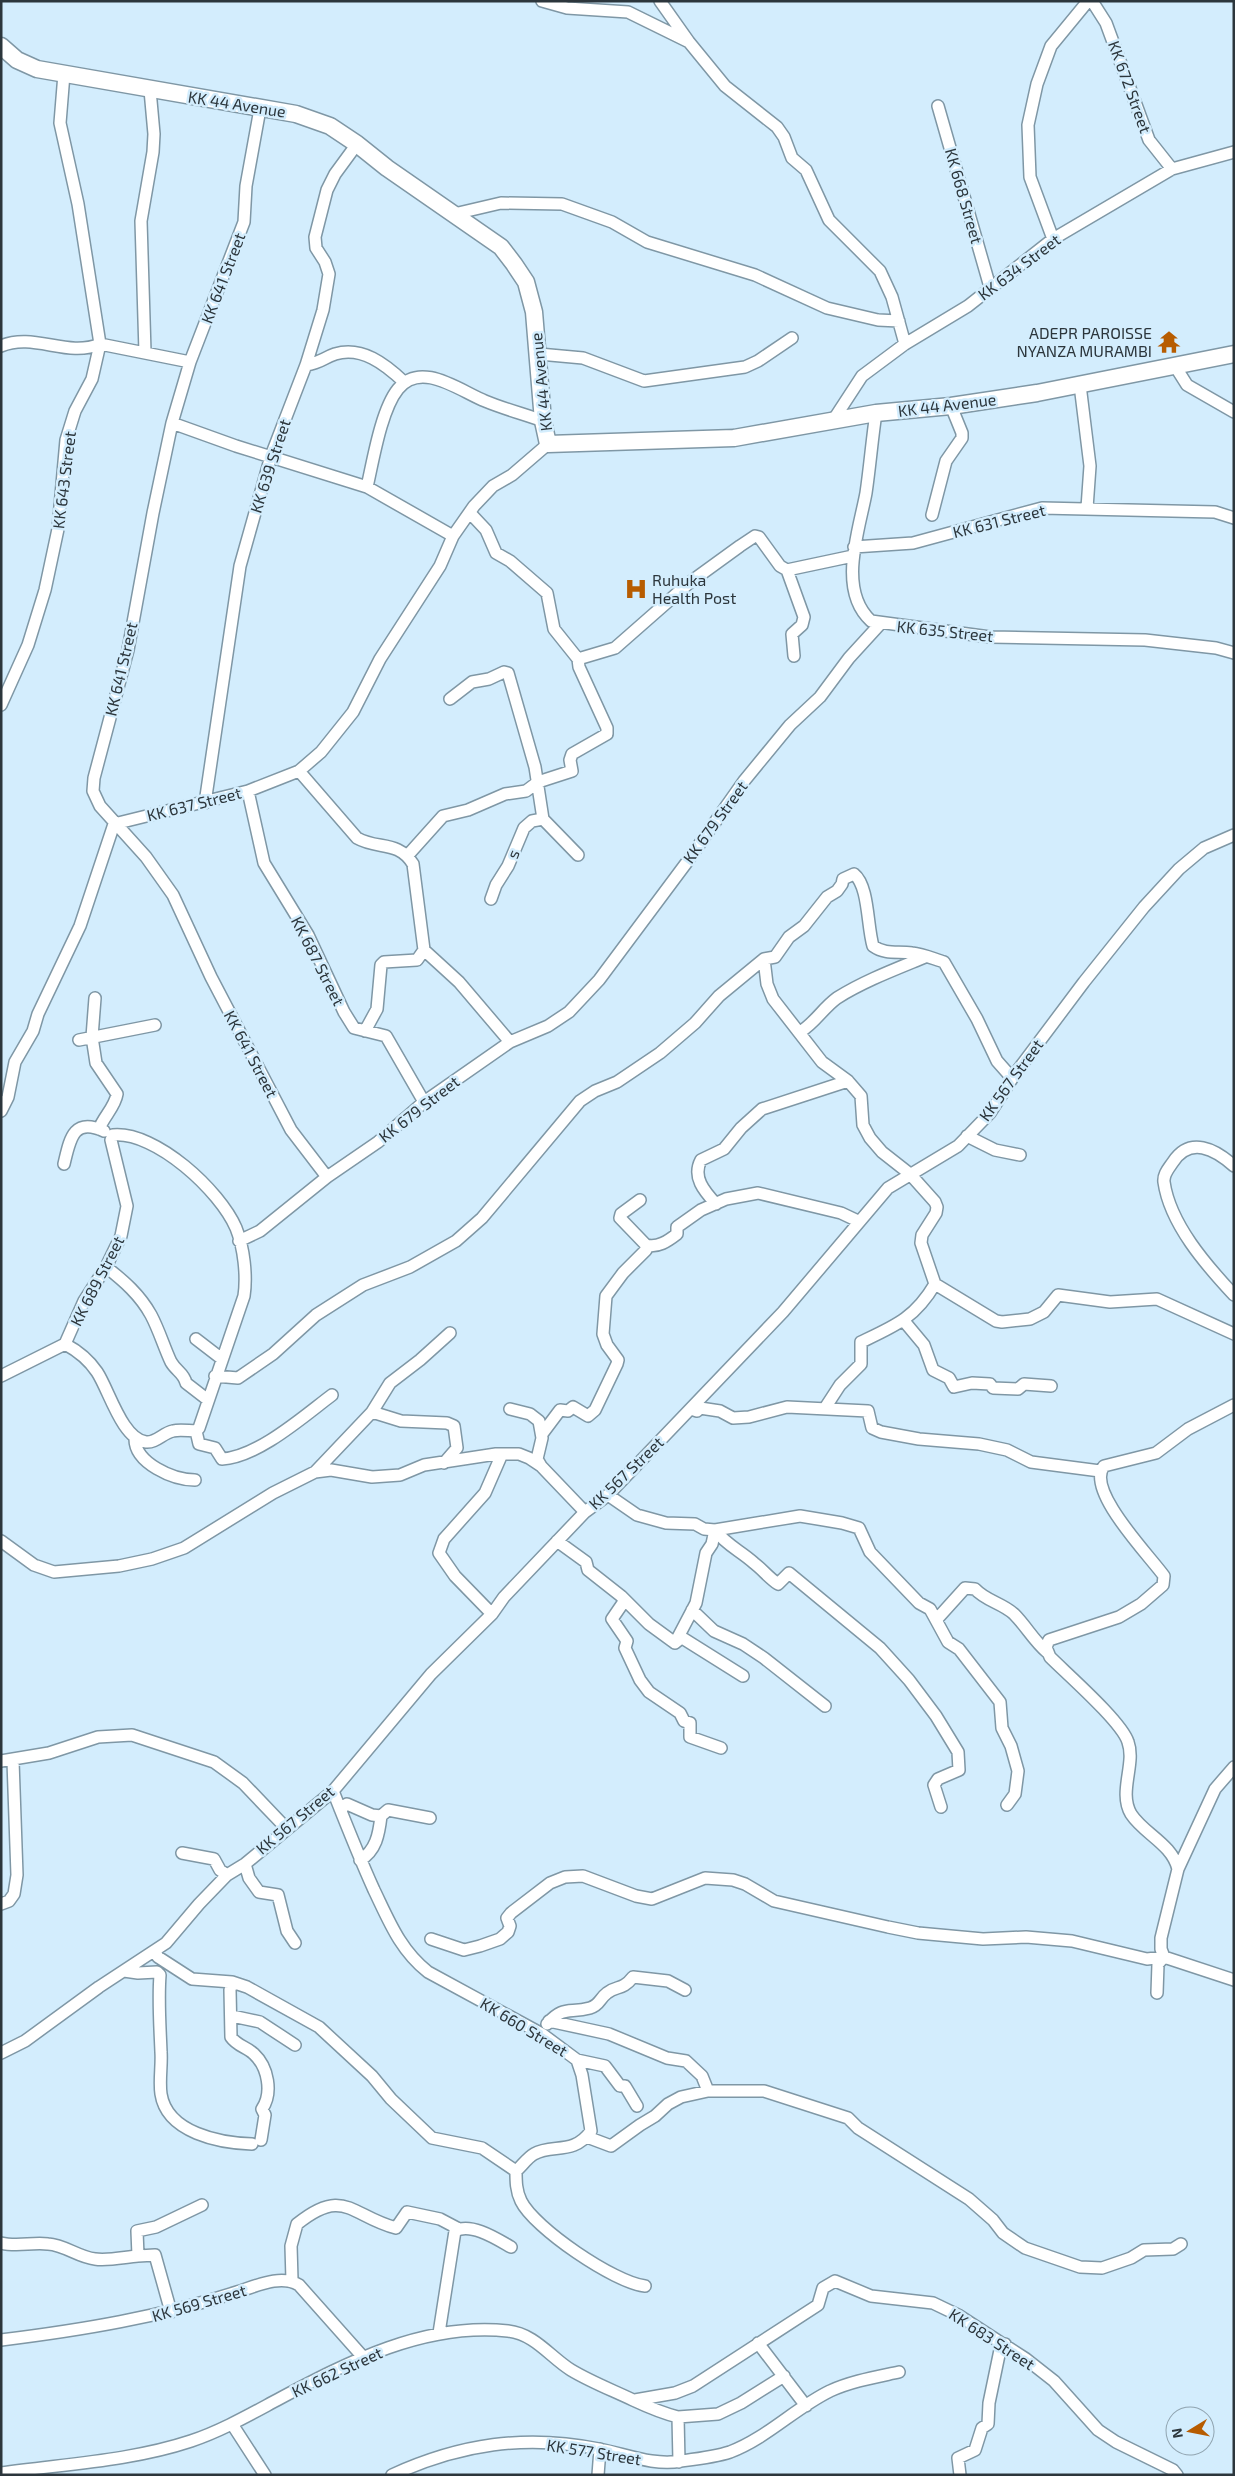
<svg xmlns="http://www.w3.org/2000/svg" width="1235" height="2476" font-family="'Exo 2',sans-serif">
<rect width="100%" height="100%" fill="#d3edfd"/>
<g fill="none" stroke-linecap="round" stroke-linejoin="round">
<defs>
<path id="street" d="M542 1 567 8 628 12 687 41
M660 1 689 42 725 86 777 127 784 137 792 158 806 170 829 220 880 271 892 297 905 344
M1092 1 1106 23 1149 140 1172 169
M938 106 990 287
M260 109 246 186 244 222 190 362 172 423 153 513 128 650 94 778 93 791 100 806 146 857 173 895 211 977 291 1130 327 1177
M454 214 501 203 562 204 612 222 647 242 755 275 827 308 878 320 899 321
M1053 239 1030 177 1028 125 1037 84 1051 46 1088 1
M1 346C34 332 67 358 100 344L190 362
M145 352 141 221 153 152 154 134 150 90
M539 354 583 358 644 381 745 367 758 361 792 338
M306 365C321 363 323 358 335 354 362 346 385 364 404 382
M1175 366 1187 385 1234 412
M1080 385 1090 466 1087 508
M876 413C872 439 870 466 866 493 859 531 837 590 871 621L990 637 1145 640 1216 648 1234 653
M832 422 862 376 905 344 968 306 1053 239 1172 169 1234 152
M172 423 236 446 367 487 453 536
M367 487C373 461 381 410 398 389 421 360 460 391 485 401 504 409 524 414 543 421
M470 513 486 530 496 553 510 561 547 593 554 629 578 659
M932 515 946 461 962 438V433L951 406
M854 547 913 543 1042 508 1215 512 1234 518
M787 570 804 617 802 625 792 634 794 656
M450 699 472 682 489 679 504 672 508 673 535 767 543 819 578 855
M1 705 28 645 45 590 58 529 66 440 75 411 92 379 100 344 78 204 60 123 64 74
M299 771 357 838C378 850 398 840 413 864L424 950 459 982 510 1042
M248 791 264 863 308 935 344 1012 354 1028 386 1036 424 1102
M205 803 240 566 271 456 306 365 323 310 329 274 325 262 316 248 315 237 327 190 335 174 357 144
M408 855 443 816 468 810 505 794 526 791 538 782 572 771 570 760 572 754 607 734V728L579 667 578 659 615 648 689 583 740 546 755 536 759 537 780 566 787 570 853 556
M491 899 496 885 508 866 524 828 532 821 543 819
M764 959 767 984 773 999 822 1062 848 1081 861 1096 863 1125 870 1138 882 1152 910 1174 935 1202 937 1207 936 1213 922 1235 921 1243 935 1284 996 1321 1002 1322 1030 1319 1044 1312 1058 1295 1110 1302 1157 1299 1234 1334
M95 998 92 1037 96 1063 117 1094C115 1107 104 1116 99 1129
M365 1031 377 1009 381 965 384 962 417 960 424 950
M800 1032C815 1023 823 1008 837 998 864 981 896 969 925 957
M79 1040 155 1025
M1 1111 8 1097 15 1062 33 1031 38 1014 80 926 114 824 248 791 299 771 321 752 353 712 380 659 440 566 453 536 474 506 493 486 512 475 548 444
M967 1136 995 1150 1020 1155
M64 1164C70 1139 73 1117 104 1131
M1234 1166C1215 1149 1190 1136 1173 1162 1169 1168 1163 1174 1164 1182 1170 1224 1206 1265 1234 1295
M716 1204C704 1191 692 1177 701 1160L724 1149 741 1128 762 1109 848 1081
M239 1241 260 1231 327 1177 378 1142 424 1102 510 1042 548 1026 569 1012 599 980 687 862 744 781 790 725 820 697 849 658 881 623
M646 1245C658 1248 668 1241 677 1234V1227L701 1210 726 1199 758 1193 841 1213 858 1221
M106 1267C124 1281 140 1295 151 1315 159 1330 164 1347 171 1362 176 1371 184 1373 186 1383L208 1400
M904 1321 924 1345 933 1370 949 1378 954 1387 972 1383 990 1384 993 1388 1018 1389 1024 1384 1051 1386
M196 1339 222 1359
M1 1376 65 1344C78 1351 89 1360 97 1372 109 1390 122 1439 146 1442 156 1443 163 1433 173 1431 180 1429 189 1431 196 1431L199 1428 244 1296C247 1276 244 1248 236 1228 220 1191 156 1131 113 1135L111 1140 127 1206 121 1236 106 1267 84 1301 65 1344
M215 1376 238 1378 273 1354 316 1315 363 1285 410 1267 456 1241 482 1218 580 1101 595 1091 617 1082 660 1053 695 1023 719 996 764 959 775 957 789 937 804 926 827 897 837 891 842 884 843 879 854 874C869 886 867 926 873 946 886 955 897 951 912 953 923 954 934 959 944 962L977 1019 997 1061 1012 1078
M825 1408 840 1385 861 1364V1342C895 1326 915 1318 935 1284
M510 1409 530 1414 539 1421 542 1438 537 1459 541 1466
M691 1409 697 1411 700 1408 720 1411 733 1418 749 1417 787 1407 868 1411 872 1428 881 1432 919 1439 979 1444 1007 1450 1031 1462 1100 1471
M372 1412 401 1421 447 1423 454 1426 457 1448 444 1463
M196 1431 199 1444 215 1448 222 1459C258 1457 304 1416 332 1395
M542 1434 560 1410 568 1411 573 1407 588 1416 595 1410 617 1364 618 1360 607 1345 603 1334 606 1296 623 1273 646 1250V1245L620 1218 621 1214 640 1200
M135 1439C135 1463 173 1480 195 1480
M315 1472 372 1412 390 1383 420 1360 450 1333
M608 1495 637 1515 666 1523 695 1524 704 1529 715 1530C726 1545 741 1551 754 1563 763 1570 769 1578 778 1584L789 1573 880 1648 909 1680 936 1716 958 1752 959 1770 938 1779 934 1785 941 1807
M1 1541 34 1565 54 1572 119 1566 152 1559 184 1548 273 1493 315 1472 331 1470 372 1477 400 1475 424 1465 496 1454H519L529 1458 541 1466 585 1512
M557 1541 586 1562 588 1570 621 1596 649 1624 675 1643 696 1603 706 1553 712 1544 715 1530 800 1516 842 1523 859 1528 870 1552 919 1603 930 1609 948 1642 959 1649 1000 1702 1002 1728 1011 1746 1018 1771 1015 1794 1007 1805
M625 1600 612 1619 627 1641 625 1648 640 1680 649 1692 680 1713 684 1721 690 1723V1737L721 1748
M692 1610 714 1631 743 1644 764 1658 825 1706
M492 1614 455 1576 439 1553 444 1539 485 1493 502 1454
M937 1619 965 1588 975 1589C986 1601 1002 1603 1014 1614 1026 1626 1034 1641 1047 1652
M675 1643 680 1639H684L743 1676
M1 1761 49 1753 98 1737 132 1735 214 1762 243 1783 287 1829
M333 1791C346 1824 359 1857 374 1890 389 1921 400 1950 428 1972L542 2034 577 2060 582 2075 591 2131C573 2156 552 2143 534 2154 527 2158 522 2166 516 2171 516 2181 516 2191 521 2201 534 2228 615 2283 645 2286
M340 1809 347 1804 372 1815 381 1816 388 1810 430 1818
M182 1853 214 1859 220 1870 227 1875
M360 1860C376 1851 379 1834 381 1816
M245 1864 249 1878 259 1892 278 1895 287 1931 295 1943
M1178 1869 1215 1789 1234 1767
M1 1904 9 1901 14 1894 17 1875 13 1761
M431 1939 464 1950 480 1946 500 1939 508 1932 510 1926 507 1918 511 1913 550 1883 565 1877 583 1876 636 1896 652 1899 705 1878 733 1880 745 1884 774 1901 888 1927 918 1933 983 1939 1026 1937 1072 1941 1147 1959 1164 1957 1234 1980
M154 1951 158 1957 192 1979 232 1982 247 1987 319 2027 372 2076 391 2099 432 2138 482 2148 516 2171
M124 1971 138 1973 157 1972 160 1975C158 2000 160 2026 161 2052 162 2065 159 2081 161 2094 167 2133 220 2143 252 2144
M232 1982 230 1990 231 2037C237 2046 247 2047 254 2054 268 2067 273 2093 262 2109L265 2115 261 2140
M1157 1993 1158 1964 1164 1957 1161 1949V1938L1178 1869C1172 1844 1144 1834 1131 1814 1118 1792 1136 1764 1128 1742 1122 1722 1067 1674 1050 1657L1046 1647 1049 1640 1119 1617 1141 1604 1163 1585 1164 1576C1149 1555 1085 1490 1104 1466L1156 1453 1188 1429 1234 1405
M232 2016 260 2022 295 2045
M549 2021 609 2034 667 2058 686 2061 702 2076 708 2091
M547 2024C564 2005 569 2014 590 2008 600 2005 599 1999 607 1993 617 1985 622 1991 633 1977L668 1981 685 1990
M1 2053 25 2041 99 1987 166 1943 199 1904 227 1875 245 1864 333 1791 431 1674 492 1614 504 1597 585 1512 608 1495 783 1312 888 1188 958 1146 990 1113 1015 1074 1084 982 1144 907 1179 869 1204 848 1234 835
M577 2060 605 2066 620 2086H625L637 2106
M587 2137 611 2146 640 2125 655 2116 668 2104 681 2097 708 2091H764L848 2118 858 2128 969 2199 993 2220 1003 2233 1025 2248 1080 2267 1102 2268 1131 2258 1144 2250 1173 2249 1181 2244
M1 2243C17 2247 32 2242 48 2244 65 2245 78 2257 95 2259 108 2261 125 2257 138 2256L137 2231 156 2227 202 2205
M138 2256 155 2255 171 2312
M292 2280 291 2246 297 2224C344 2186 351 2216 396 2228L407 2212 440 2219 459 2229
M439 2333 455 2231C471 2222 497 2239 511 2247
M1 2340C82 2330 160 2317 237 2292 256 2286 281 2274 299 2285L363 2357
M758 2343 806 2406
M635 2400 675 2393 693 2386 818 2305 823 2288 835 2281 871 2296 933 2303 958 2315 1026 2359 1054 2381 1098 2430 1116 2442 1173 2470 1177 2475
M678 2417 718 2414 741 2403 784 2376
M232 2424 265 2475
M1 2473C64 2464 131 2461 191 2441 221 2431 249 2415 277 2400 348 2362 425 2322 508 2331 535 2334 550 2357 571 2370 591 2382 612 2390 633 2400 648 2407 662 2413 678 2417L679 2462
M392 2475C460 2444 525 2434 599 2449 626 2454 653 2466 681 2461 697 2459 715 2457 730 2452 767 2438 795 2408 830 2391 852 2381 876 2377 899 2372
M598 2475 600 2449
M960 2475 958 2458 975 2450 982 2428 988 2424 989 2403 1000 2350 1005 2344"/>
<path id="secondary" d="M1 46 17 60 37 69 296 114 330 126 357 144 387 168 501 247 514 264 526 282 534 312 543 421 548 444 734 438 876 413 951 406 1037 393 1234 354"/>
</defs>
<!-- street casing -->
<use href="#street" stroke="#7f97a5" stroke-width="14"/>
<!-- secondary casing -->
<use href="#secondary" stroke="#7f97a5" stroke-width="19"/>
<!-- street -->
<use href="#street" stroke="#fff" stroke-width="11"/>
<!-- secondary -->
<use href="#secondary" stroke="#fff" stroke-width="16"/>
</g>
<!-- icons -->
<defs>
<symbol id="temple-bare" viewBox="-9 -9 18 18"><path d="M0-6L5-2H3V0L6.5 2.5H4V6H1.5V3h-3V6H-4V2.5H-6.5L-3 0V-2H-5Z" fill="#b75c00" stroke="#d3edfd" stroke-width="2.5" paint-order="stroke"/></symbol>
<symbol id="hospital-bare" viewBox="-9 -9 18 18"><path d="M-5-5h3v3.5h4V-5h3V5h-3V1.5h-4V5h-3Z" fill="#b75c00" stroke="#d3edfd" stroke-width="2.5" paint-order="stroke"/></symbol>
</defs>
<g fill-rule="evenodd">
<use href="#temple-bare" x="1153" y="326" width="32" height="32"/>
<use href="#hospital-bare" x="620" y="573" width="32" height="32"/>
</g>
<g text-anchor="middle" stroke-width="5" stroke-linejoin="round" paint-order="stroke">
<!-- street labels -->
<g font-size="16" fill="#2c363c" stroke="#d3edfd">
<text transform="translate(1130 87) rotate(70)" y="6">KK 672 Street</text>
<text transform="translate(237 104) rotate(9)" y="6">KK 44 Avenue</text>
<text transform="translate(964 196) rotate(74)" y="6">KK 668 Street</text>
<text transform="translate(1019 267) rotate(-37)" y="6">KK 634 Street</text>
<text transform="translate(223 278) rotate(-69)" y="6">KK 641 Street</text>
<text transform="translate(541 382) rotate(-96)" y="6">KK 44 Avenue</text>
<text transform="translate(947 405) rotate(-7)" y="6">KK 44 Avenue</text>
<text transform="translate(270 466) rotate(-72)" y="6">KK 639 Street</text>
<text transform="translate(64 480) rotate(-83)" y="6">KK 643 Street</text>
<text transform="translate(999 521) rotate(-14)" y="6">KK 631 Street</text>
<text transform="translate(945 631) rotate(6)" y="6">KK 635 Street</text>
<text transform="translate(121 669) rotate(-77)" y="6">KK 641 Street</text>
<text transform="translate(194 804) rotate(-14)" y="6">KK 637 Street</text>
<text transform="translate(715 822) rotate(-54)" y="6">KK 679 Street</text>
<text transform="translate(513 854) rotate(-68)" y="6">s</text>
<text transform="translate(318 961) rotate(63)" y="6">KK 687 Street</text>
<text transform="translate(251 1054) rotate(62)" y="6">KK 641 Street</text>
<text transform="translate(1011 1080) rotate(-54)" y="6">KK 567 Street</text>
<text transform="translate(419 1109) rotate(-38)" y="6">KK 679 Street</text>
<text transform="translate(97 1281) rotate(-63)" y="6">KK 689 Street</text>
<text transform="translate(626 1473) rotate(-44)" y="6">KK 567 Street</text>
<text transform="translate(295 1820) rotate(-40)" y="6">KK 567 Street</text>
<text transform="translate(524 2027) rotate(31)" y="6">KK 660 Street</text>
<text transform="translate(199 2303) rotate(-16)" y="6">KK 569 Street</text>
<text transform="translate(992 2339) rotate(33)" y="6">KK 683 Street</text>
<text transform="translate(337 2372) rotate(-25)" y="6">KK 662 Street</text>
<text transform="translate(594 2452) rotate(9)" y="6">KK 577 Street</text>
</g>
<!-- poi labels -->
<g font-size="16" fill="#2c363c" stroke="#d3edfd" text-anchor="end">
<text x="1152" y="339">ADEPR PAROISSE<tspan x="1152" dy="18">NYANZA MURAMBI</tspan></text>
<text x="652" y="586" text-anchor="start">Ruhuka<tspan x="652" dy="18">Health Post</tspan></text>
</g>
</g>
<!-- border -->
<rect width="1235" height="2476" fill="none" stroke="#2c363c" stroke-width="5"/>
<!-- north arrow -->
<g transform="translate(1190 2431) rotate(260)"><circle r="24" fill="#d3edfd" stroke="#90a4b0"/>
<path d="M0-4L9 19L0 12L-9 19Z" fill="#b75c00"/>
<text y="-8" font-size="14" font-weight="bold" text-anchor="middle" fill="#2c363c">N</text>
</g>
</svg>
